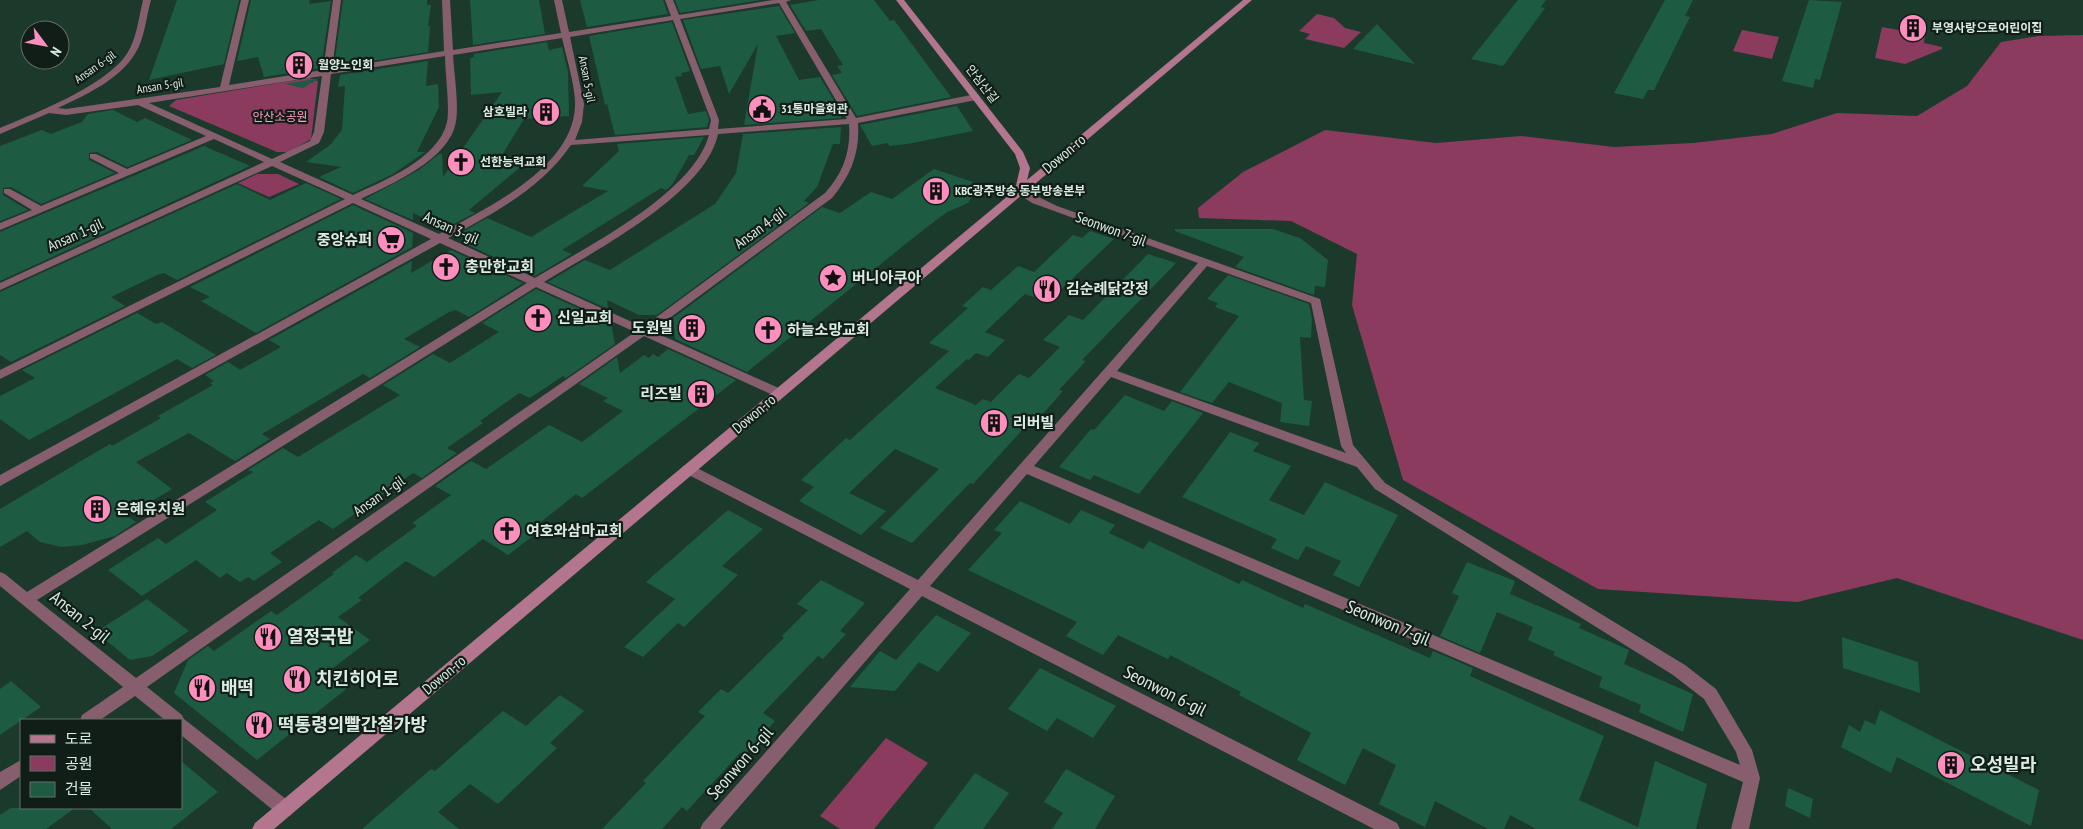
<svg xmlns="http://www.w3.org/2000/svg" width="2083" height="829" font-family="'PT Sans Narrow','Noto Sans KR',sans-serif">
<rect width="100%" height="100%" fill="#1c3a2c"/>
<!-- green -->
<path fill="#8a3b5e" d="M1317 14 1334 18 1345 28 1361 32 1344 48 1305 39 1310 34 1299 31Z
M1882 27 1925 35 1924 43 1942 47V49L1905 64 1875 58Z
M1742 30 1779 37 1772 59 1733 51Z
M2083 35V640L1897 578 1797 602 1598 589 1403 480 1352 305 1357 254 1291 221 1199 218 1198 208 1243 172 1325 130 1436 143 1521 136 1614 147 1693 143 1772 134 1837 113 1917 116 1967 86 2001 42 2039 36Z
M309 78 318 81 311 139 289 152H277L169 106 176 100Z
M257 174H278L299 184 269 197 238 183Z
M886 738 928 763 874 829H840L820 816Z"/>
<!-- building -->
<path fill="#1e5b43" d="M177 0H239L224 64 149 80Z
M251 0H310L309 4 331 1 321 68 264 77 258 57 237 61Z
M343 0H427V5H431L428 26H430L428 52 334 67Z
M470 0H539L545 34 473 45Z
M580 0H663L668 14 587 27Z
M675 0H761L680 13Z
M819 0H874L890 21 894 20 951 97 857 116 832 75 842 73 837 66 843 65 821 29 806 31 790 5Z
M1518 0H1546L1541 7 1545 8 1503 66 1471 59Z
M1665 0H1693L1685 16 1690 17 1654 90H1648L1643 99 1614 93Z
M1809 0 1842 2 1820 80 1815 79 1813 88 1782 81Z
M779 6 795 33 776 36 799 80 820 77 841 112V118L744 125 758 44 729 94 720 66 701 69 683 20Z
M672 22 690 71 681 73 682 76 675 77 688 114 706 111 709 120 707 127 615 135 607 104 605 105 589 36Z
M1377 24 1415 64 1353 49Z
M547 42 549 50 562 47 568 72 569 116 524 119 502 155 530 159 469 210 475 213 446 228 413 213V220L365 199 419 170 439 154H442L443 177 502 92 471 95 470 58 474 57V54Z
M428 61 426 86 438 84 439 107 417 152H425L393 174 353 193 319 177 341 167 306 162 330 145 342 130 345 86 338 87 340 75Z
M320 78 303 88 285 84Z
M957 106 973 131 907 144 889 146 888 143 872 146 860 125Z
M113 110 137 122 145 118 192 140 127 167 97 152 89 153V160L115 173 41 204 11 187 3 188V195L28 210 0 221V146L42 130 51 134 82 122 88 114Z
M841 127 840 144H833L817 187 804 201 809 203 657 315H639L607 300 608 309 548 282 585 260 610 270 715 204 736 173 743 134Z
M704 137 694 155H689L672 185 666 190 661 188 562 250 572 254 535 276 464 243 471 239 459 234 487 218 531 237 608 191 582 186 619 151 617 144Z
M204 146 250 166 0 281V232Z
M934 169 979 184 968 203 947 212 923 230 747 372 675 339 673 318 822 207 840 213 871 192 892 199Z
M306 183 341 199 177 280 164 273 157 275 111 297 125 306 11 362 0 355V292L237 184 270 200Z
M353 205 413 233 412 247 256 333 201 301 210 297 190 287Z
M1175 229H1273L1300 238 1328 260 1325 287 1315 286 1314 295 1235 267 1244 257 1175 231Z
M1090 231 1114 239 1048 302 1025 294 985 332 1005 340 988 357 976 353 969 360 967 359 935 388 976 405 983 399 991 402 1019 374 1029 378 1060 347 1043 340 1069 315 1083 320 1148 254 1176 263 1082 360 1086 361 1059 390 1063 391 1041 416 1037 414 973 484 970 483 912 543 880 528 939 469 895 449 849 493 886 511 861 535 799 501 814 487 801 480 846 438 850 440 949 351 929 343 968 308 962 306 983 287 991 290 1018 266 1034 272 1073 235 1082 238Z
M451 250 523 283 469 317 456 310 449 312 404 339 420 347 370 378 363 374 262 434 270 439 235 461 189 433 136 462 172 489 127 516 136 522 115 536 82 545 61 547 40 542 27 531 0 547V509L81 461 110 444 112 446 161 418 158 416 213 385 210 383 214 381 205 375 228 362 240 370 281 347 269 340 412 261 411 273Z
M1228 275 1309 304 1312 319 1311 338 1300 337 1304 400 1312 401 1309 426 1280 422 1282 403 1229 382 1212 403 1180 392 1239 316 1215 307 1218 303 1207 299Z
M536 289 611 323 615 344 566 378 563 376 530 398 519 393 480 421 483 423 447 448 457 453 422 478 413 473 333 529 319 520 270 553 282 562 254 581 248 577 240 582 227 573 220 578 196 560 142 596 108 570 158 538 166 544 217 510 205 502 253 472 248 470 283 448 298 457 400 395 383 385 433 354 450 363 499 332 482 323Z
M137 313 156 324 162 322 216 355 192 368 177 359 29 440 0 419V396L35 378 22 370Z
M668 349 736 380 582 498 576 494 536 526 542 529 508 555 483 539 434 577 406 561 358 598 362 600 338 617 370 640 329 671 350 686 257 760 174 693 188 660 208 646 214 651 271 611 277 615 334 574 332 573 356 555 367 562 417 526 412 523 451 495 435 486 471 461 486 469 549 425 582 442 623 411 603 401 608 398 579 384 617 357 620 373 644 355 649 358 653 354 658 357Z
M1125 395 1164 411 1172 401 1203 413 1139 494 1094 475 1090 480 1059 467 1091 429 1094 430Z
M1230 432 1259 443 1253 451 1291 466 1269 500 1304 515 1325 482 1398 515 1359 587 1333 575 1341 561 1306 546 1298 560 1271 548 1277 539 1182 497Z
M1020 501 1070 524 1081 510 1115 525 1109 533 1143 549 1149 541 1239 584 1242 580 1303 608 1305 604 1430 658 1433 651 1473 668 1470 676 1604 736 1579 800 1638 827 1655 761 1707 784 1696 829H1536L1510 815 1504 829H1488L1435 801 1425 827 1379 804 1396 765 1363 748 1345 785 1297 760 1311 733 1239 695 1241 692 1170 655 1168 659 1118 635 1103 655 1066 636 1077 622 968 570 1002 533 994 530Z
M728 510 763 529 722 566 738 575 684 627 678 623 643 657 624 647 675 599 646 582Z
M1467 562 1515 581 1510 594 1581 624 1579 628 1629 650 1624 664 1693 694 1683 732 1639 712 1641 705 1599 687 1602 677 1553 655 1555 652 1528 640 1533 627 1497 612 1480 653 1440 636 1459 596 1452 593Z
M821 580 865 603 840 631 846 634 823 659 818 656 763 713 775 721 744 756 740 753 687 811 682 807 662 829H602L646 783 643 781 705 716 698 712 721 689 728 693 784 638 782 636 808 610 797 604Z
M147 599 189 631 152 656 130 660 96 632Z
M936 615 971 633 938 672 919 662 895 691 850 687 880 651 896 660Z
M1842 637 1918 662 1920 693 1843 668Z
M1040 668 1116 706 1093 738 1057 718 1047 731 1008 709Z
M11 681 41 707 0 735V689Z
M560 695 584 711 550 743 557 748 498 804 470 784 438 812 459 829H362L431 769 435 771 503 711 526 726Z
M1880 710 2039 790 2031 826 1897 757 1891 773 1841 747 1849 725 1860 732 1865 720 1875 725Z
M181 761 218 792 171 829H112L89 808H181Z
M1066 769 1115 796 1095 829H1052L1063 813 1044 802Z
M975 773 1009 793 983 829H933Z
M1788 788 1813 799 1810 818 1785 806Z
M11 808H75L46 829H0V815Z"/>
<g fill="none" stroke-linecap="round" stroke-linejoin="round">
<!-- street -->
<path fill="#865e6d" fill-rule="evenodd" d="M143 0H151C146 17 145 37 136 52 120 80 85 95 58 108L66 109 220 87 241 0H249L229 85 323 70 333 0H341L332 69 444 51 442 0H450L453 50 561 33 554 0H562L569 32 671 16 665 0H673L679 15 773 0H791L786 2 856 118 976 94 980 97 976 100 858 123C860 153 851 175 832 198L652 331 783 390 785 393 783 396H775L644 336 147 687 182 715 184 719 291 803 294 809 291 815 285 817 279 815 181 735V720H165L135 696 100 720H80L82 715 123 687 0 586V572L5 574 27 592 527 283 440 243 0 486V475L431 239 353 203 0 379V370L345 199 272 166 0 290V283L264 162 214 139 0 230V223L32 210 4 193V189H10L41 206 119 173 90 158V154H96L127 169 206 136 138 105 66 115 49 113 0 134V128C36 113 108 85 128 52 137 37 139 16 143 0ZM779 3 847 119 718 129 719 120 680 19ZM673 20 711 120 709 129 575 140 582 122 584 104 570 37ZM562 38C566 56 576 88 575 106 573 168 487 208 439 234L361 199C391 184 451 159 456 121 459 105 454 73 453 55ZM445 56C445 72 450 108 447 122 439 159 383 181 353 195L280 162 319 143 324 132 331 74ZM322 76 314 132 310 141 272 159 149 103ZM849 124C851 152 843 173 825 193L643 327 544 282C594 251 706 194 718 134ZM709 135C693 194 586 247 535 278L448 238C492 214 541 189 571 145ZM536 287 635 332 136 678 37 600Z
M1020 188 1057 206 1320 299 1353 445 1385 483 1685 665 1716 689 1752 750 1760 778 1749 829H1731L1743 782 1027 474 930 586 1397 823 1400 829H1374L922 596 720 829H700L703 823 910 589 683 472 681 469 683 466H693L918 580 1198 263 1032 203 1017 193V189ZM1207 266 1311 303 1341 446 1346 453 1117 371ZM1111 377 1357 467 1375 489 1673 675 1704 699 1736 752 1740 765 1034 466Z
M21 760V776L0 790V772Z"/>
<!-- secondary -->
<path fill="#b4758e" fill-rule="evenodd" d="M896 0H904L1023 152 1030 168 1027 180 1243 0H1252L274 829H252L255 823 1015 190 1020 168 1015 154Z"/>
</g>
<!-- icons -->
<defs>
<symbol id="building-disc" viewBox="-11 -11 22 22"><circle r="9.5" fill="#fe8ebd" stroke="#111e18"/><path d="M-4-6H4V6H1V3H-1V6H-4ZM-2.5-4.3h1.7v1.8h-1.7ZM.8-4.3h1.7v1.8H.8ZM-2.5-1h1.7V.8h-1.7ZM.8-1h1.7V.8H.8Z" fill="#111"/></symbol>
<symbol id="civic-disc" viewBox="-11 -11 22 22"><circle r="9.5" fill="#fe8ebd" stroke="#111e18"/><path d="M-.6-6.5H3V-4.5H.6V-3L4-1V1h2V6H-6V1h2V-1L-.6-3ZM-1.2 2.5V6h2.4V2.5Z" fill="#111"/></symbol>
<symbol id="church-disc" viewBox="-11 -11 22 22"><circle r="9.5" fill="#fe8ebd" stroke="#111e18"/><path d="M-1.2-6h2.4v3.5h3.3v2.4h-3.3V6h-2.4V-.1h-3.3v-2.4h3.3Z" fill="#111"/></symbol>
<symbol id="supermarket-disc" viewBox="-11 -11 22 22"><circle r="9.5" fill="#fe8ebd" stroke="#111e18"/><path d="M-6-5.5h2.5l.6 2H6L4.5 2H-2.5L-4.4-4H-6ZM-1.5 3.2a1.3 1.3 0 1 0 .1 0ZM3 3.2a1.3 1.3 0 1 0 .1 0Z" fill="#111"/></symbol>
<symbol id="sight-disc" viewBox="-11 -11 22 22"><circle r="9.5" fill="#fe8ebd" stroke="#111e18"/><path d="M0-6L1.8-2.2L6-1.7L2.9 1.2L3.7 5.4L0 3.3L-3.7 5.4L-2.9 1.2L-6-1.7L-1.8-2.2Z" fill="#111"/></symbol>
<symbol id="restaurant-disc" viewBox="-11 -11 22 22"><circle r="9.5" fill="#fe8ebd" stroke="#111e18"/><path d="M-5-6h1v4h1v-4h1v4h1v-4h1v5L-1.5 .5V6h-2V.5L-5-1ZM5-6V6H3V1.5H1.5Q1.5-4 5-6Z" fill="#111"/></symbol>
</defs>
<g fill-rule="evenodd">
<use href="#building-disc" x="1897" y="12" width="32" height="32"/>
<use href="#building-disc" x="283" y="49" width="32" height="32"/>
<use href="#civic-disc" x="746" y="93" width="32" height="32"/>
<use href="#building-disc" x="530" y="96" width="32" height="32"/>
<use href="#church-disc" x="445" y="146" width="32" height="32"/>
<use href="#building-disc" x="920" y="175" width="32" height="32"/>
<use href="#supermarket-disc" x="375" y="224" width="32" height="32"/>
<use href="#church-disc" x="430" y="251" width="32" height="32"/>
<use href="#sight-disc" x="817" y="262" width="32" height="32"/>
<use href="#restaurant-disc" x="1031" y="273" width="32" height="32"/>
<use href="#church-disc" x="522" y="302" width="32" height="32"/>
<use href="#building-disc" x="676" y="312" width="32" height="32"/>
<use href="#church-disc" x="752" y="314" width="32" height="32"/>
<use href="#building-disc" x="685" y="378" width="32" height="32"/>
<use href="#building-disc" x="978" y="407" width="32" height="32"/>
<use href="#building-disc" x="81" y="493" width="32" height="32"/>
<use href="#church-disc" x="491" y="515" width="32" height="32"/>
<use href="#restaurant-disc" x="252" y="621" width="32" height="32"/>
<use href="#restaurant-disc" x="281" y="663" width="32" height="32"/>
<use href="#restaurant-disc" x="186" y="672" width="32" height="32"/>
<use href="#restaurant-disc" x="243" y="709" width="32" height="32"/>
<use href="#building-disc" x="1935" y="749" width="32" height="32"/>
</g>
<g text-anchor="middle" stroke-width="4.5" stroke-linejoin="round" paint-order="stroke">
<!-- far-poi labels -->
<g font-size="12" font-weight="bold" fill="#daebe2" stroke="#111e18" text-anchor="start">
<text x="1932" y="32">부영사랑으로어린이집</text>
<text x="318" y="69">월양노인회</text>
<text x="781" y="113">31통마을회관</text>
<text x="527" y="116" text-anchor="end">삼호빌라</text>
<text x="480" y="166">선한능력교회</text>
<text x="955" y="195">KBC광주방송 동부방송본부</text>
</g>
<!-- far-street labels -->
<g font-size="12" fill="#daebe2" stroke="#111e18">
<text transform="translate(95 67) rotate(-35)" y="4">Ansan 6-gil</text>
<text transform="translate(587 79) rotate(79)" y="4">Ansan 5-gil</text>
<text transform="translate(982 84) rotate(52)" y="4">안심산길</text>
<text transform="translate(160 86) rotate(-9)" y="4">Ansan 5-gil</text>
</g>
<!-- far-park labels -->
<g font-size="12" fill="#ff9dc4" stroke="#111e18">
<text x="280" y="121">안산소공원</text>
</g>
<!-- street labels -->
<g font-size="15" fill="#daebe2" stroke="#111e18">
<text transform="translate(1064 154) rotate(-40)" y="5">Dowon-ro</text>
<text transform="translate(451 228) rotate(24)" y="5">Ansan 3-gil</text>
<text transform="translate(760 228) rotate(-36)" y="5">Ansan 4-gil</text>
<text transform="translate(1111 229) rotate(20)" y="5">Seonwon 7-gil</text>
<text transform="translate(75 235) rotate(-24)" y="5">Ansan 1-gil</text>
<text transform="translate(754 414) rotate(-40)" y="5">Dowon-ro</text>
<text transform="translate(379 496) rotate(-35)" y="5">Ansan 1-gil</text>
<text transform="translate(444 675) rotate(-40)" y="5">Dowon-ro</text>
</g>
<!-- poi labels -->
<g font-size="15" font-weight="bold" fill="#daebe2" stroke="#111e18" text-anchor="start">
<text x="372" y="245" text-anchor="end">중앙슈퍼</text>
<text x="465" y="272">충만한교회</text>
<text x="852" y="283">버니아쿠아</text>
<text x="1066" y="294">김순례닭강정</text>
<text x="557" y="323">신일교회</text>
<text x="673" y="333" text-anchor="end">도원빌</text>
<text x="787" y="335">하늘소망교회</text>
<text x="682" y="399" text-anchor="end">리즈빌</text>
<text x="1013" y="428">리버빌</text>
<text x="116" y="514">은혜유치원</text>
<text x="526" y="536">여호와삼마교회</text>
</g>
<!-- near-street labels -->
<g font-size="18" fill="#daebe2" stroke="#111e18">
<text transform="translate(80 617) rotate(39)" y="6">Ansan 2-gil</text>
<text transform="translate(1388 623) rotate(23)" y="6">Seonwon 7-gil</text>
<text transform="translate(1165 691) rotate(27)" y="6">Seonwon 6-gil</text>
<text transform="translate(740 763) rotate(-49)" y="6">Seonwon 6-gil</text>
</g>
<!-- near-poi labels -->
<g font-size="18" font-weight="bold" fill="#daebe2" stroke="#111e18" text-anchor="start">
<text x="287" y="643">열정국밥</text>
<text x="316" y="685">치킨히어로</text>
<text x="221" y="694">배떡</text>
<text x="278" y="731">떡통령의빨간철가방</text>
<text x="1970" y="771">오성빌라</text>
</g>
</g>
<!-- legend -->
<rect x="20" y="719" width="162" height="90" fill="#111e18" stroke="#617069"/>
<rect x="30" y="735" width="25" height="8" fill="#b4758e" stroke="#617069"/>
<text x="65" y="744" font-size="15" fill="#daebe2">도로</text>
<rect x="30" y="756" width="25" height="15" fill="#8a3b5e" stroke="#617069"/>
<text x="65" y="769" font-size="15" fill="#daebe2">공원</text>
<rect x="30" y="782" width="25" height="15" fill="#1e5b43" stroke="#617069"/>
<text x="65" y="794" font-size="15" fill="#daebe2">건물</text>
<!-- north arrow -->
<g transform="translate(45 45) rotate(122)"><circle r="24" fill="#111e18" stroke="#617069"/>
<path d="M0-4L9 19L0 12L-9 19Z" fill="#fe8ebd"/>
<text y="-8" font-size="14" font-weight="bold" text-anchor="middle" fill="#daebe2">N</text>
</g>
</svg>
